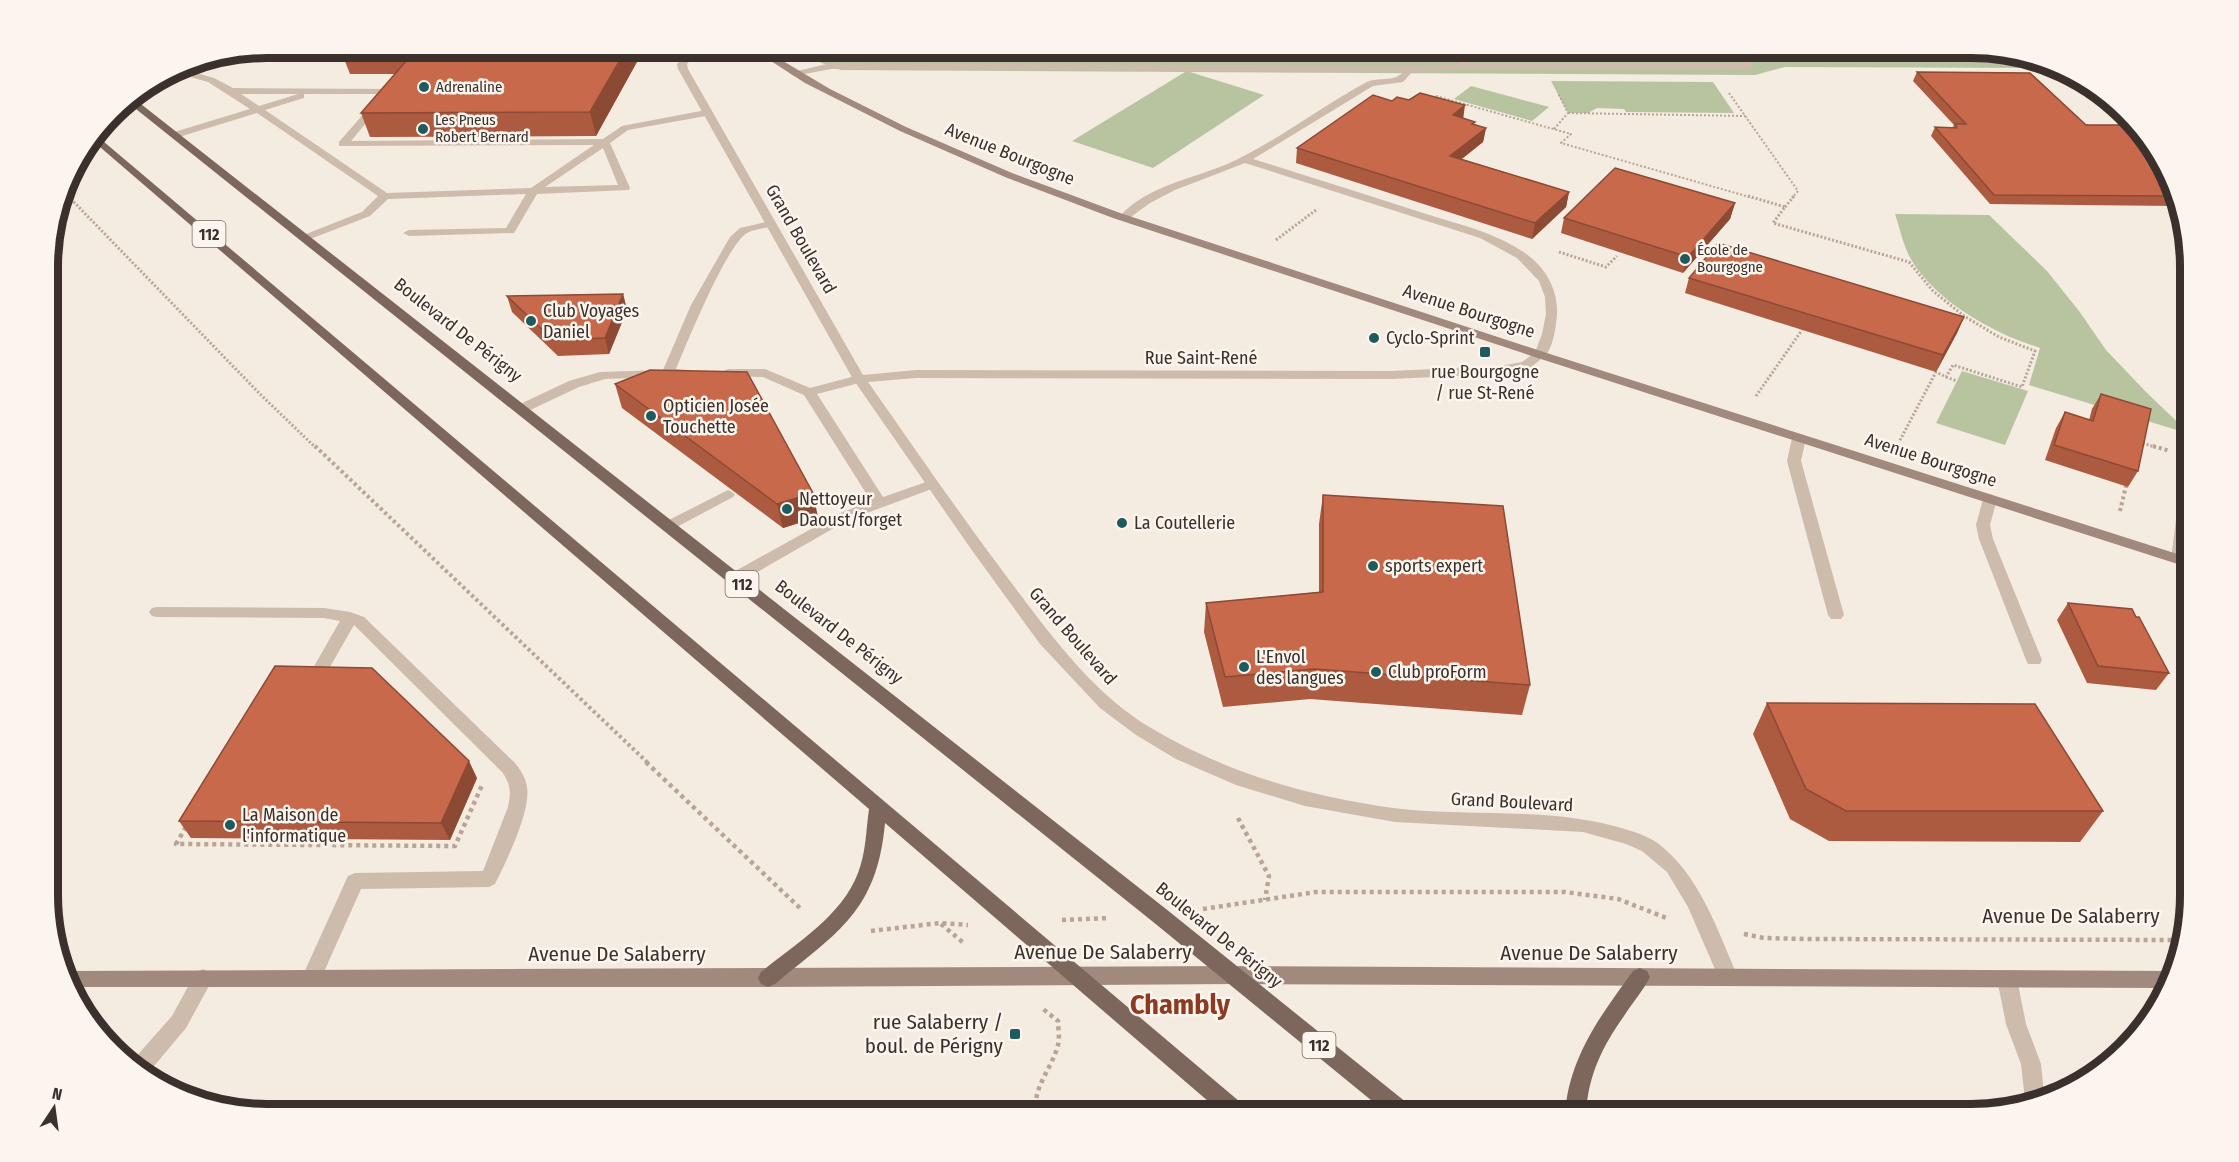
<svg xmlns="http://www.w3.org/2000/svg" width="2239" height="1162" font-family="'Fira Sans Condensed',sans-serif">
<rect width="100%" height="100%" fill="#f4ebe1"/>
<!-- green -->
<path fill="#b8c4a0" d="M794 48H1971L2026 61 2034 68 1785 67 1755 75 1190 72 1264 95 1153 168 1072 141 1185 72 841 70 819 62Z
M1551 81 1713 82 1734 113 1626 112 1624 109 1597 108 1588 113H1568Z
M1471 86 1549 107 1532 121 1454 99Z
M1895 214 1989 215 2047 271 2079 311 2106 350 2147 393 2190 434 2029 385 2040 348C1995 334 1938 303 1912 261 1904 248 1900 229 1895 214Z
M1962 371 2028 391 2005 445 1936 423Z"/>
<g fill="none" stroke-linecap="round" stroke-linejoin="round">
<!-- path-far3 -->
<path stroke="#b9a596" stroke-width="2" stroke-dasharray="2 2" stroke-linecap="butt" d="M1729 93 1798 191 1792 198
M1436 96 1571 134 1561 143 1753 198
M1568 113 1745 116
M1554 129 1568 113 1558 93
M65 193 70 198"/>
<!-- path-far2 -->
<path stroke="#b9a596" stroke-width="3" stroke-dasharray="2 2" stroke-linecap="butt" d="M68 196 260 394 316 448
M1748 196 1785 207 1773 223 1909 262 1933 291 1964 316 1999 337 2035 351 2022 387 1953 365 1946 377 1936 372 1899 442
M1785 207 1794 196
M1276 240 1316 210
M1559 252 1606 267 1617 256
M1946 377 1957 381
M1756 396 1802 330
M2139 442 2158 448"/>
<!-- path-far1 -->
<path stroke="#b9a596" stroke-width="4" stroke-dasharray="3 3" stroke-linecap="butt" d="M315 446 648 763
M2153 446 2170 451
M2120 511 2126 486"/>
<!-- path -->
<path stroke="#b9a596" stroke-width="4.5" stroke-dasharray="4 4" stroke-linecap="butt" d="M646 762 802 910
M1238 818 1269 876 1265 900
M186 827 176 844 455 846 483 783
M1203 909 1316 892H1565L1618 899 1669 919
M1062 920 1109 918
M941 924 965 944
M871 931 940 923 968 925
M1744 934 1764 938 1805 939 2180 940
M1023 1114 1035 1107
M1036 1114C1032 1087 1052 1069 1058 1045 1060 1038 1058 1028 1058 1021L1042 1008"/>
<!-- lane -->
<path fill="#cdbbac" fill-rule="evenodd" d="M655 48H664L669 53 690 59 685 62 663 57Z
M1453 48H1461L1468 63H1742L1730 48 1977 49 1991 53 1987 55H1744L1754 66 1749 69H1465L1412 72 1403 82 1373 86 1253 159C1310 177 1367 195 1423 213 1457 224 1495 232 1525 253 1548 269 1561 295 1556 323 1555 333 1551 356 1540 359L1534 355 1542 334 1546 314 1545 297 1539 281 1517 258 1480 238 1245 163 1175 190 1150 203 1128 219 1124 220 1119 217C1150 182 1203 178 1242 157 1285 135 1323 106 1365 83 1377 76 1394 83 1403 72L831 69 794 76 789 73 831 63 1408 66 1459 64Z
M179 68 214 78 233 88 391 89V93L388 94H304V98L265 110 387 193 531 188 594 145 339 146V142L373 103 376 102 381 105 351 141 603 139 622 126 706 110 711 113 706 116 628 130 610 143 630 188 629 190 537 194 514 233 409 236 403 233 409 230 506 228 526 194 388 199 370 216 305 241 301 240V236L362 212 378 196 257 113 179 137H171V133L250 109 208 82 173 72ZM241 94H298L259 106ZM603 148 618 185 545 187Z
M770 221 775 224 774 226C766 228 754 229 747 233 726 246 687 343 676 369L688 370 690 373 688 376 605 379 579 387 526 412H516L514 409 516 406 569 381 600 372 663 370 691 305 730 237 740 228Z
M729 369H765L810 388 859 375 863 376 865 379 863 382 817 394 883 497 932 480 939 484 937 487 848 520 740 582H730L728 578 730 574 838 514 871 501 804 395 763 377 725 376 723 373 725 370Z
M1799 434 1806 438 1801 461 1844 615 1841 619H1831L1828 615 1787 461 1792 438Z
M2190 461V521L2185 559 2178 564 2171 559 2183 465Z
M728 490 735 494 733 497 673 529H663L661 526 663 523Z
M1990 494 1997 499 1990 525 1993 539 2042 660 2040 664H2028L2026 660 1979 539 1976 525 1983 499Z
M157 607 324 608 350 612 364 617 514 762C520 769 526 778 527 787 531 811 506 862 495 884L489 887 361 889 319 983 312 986 305 983 302 977 348 876 355 873 483 871 508 807C511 793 511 784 502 772L354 625 323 679H311L309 675 340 621 324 618 157 617 152 616 149 612 152 608Z
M2007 970 2014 973 2017 979 2026 1024 2041 1064 2044 1094 2025 1100 2021 1064 2006 1024 1997 979 2000 973Z"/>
<!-- street -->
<path fill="#cdbbac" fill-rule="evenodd" d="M698 48H711L695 55 687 64 688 69 863 375 916 370 1391 371 1500 366 1522 362 1536 352H1544L1546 355 1530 368 1500 374 1391 379 916 378 868 382C915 449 961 516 1010 581 1050 634 1093 694 1151 728 1226 773 1308 796 1393 808 1466 817 1542 807 1614 826 1628 830 1644 834 1656 842 1700 874 1717 930 1738 977L1735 983 1728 986 1721 983 1688 907 1667 872 1642 851 1626 844 1583 832 1395 822 1305 806 1236 785 1176 759 1136 735 1100 708 1040 644 971 549 853 379 678 69 677 64 689 51Z
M203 969 210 972 213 978 210 984 186 1028 149 1072 134 1059 172 1016 196 972Z"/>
<!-- secondary -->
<path fill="#a18a7d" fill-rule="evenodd" d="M751 48H761L830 89 906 127 1012 173 1120 213 1553 355 2190 558V568L1544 360 1113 218 1005 177 900 131 805 83Z
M1234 966 2173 971 2169 988 1234 984 768 987H74L68 971Z"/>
<!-- primary -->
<path fill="#7d675c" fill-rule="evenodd" d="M132 97 1166 909 1412 1107 1415 1114H1388L1152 921 126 101Z
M97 136 1246 1107 1249 1114H1223L885 823C877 911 838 932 775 984L768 987 761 984 758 978 761 972C795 944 842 916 858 873 866 853 866 830 869 809L93 141Z
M1640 968 1647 971 1650 977C1643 991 1632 1003 1624 1016 1602 1047 1588 1076 1586 1114H1565C1569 1057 1601 1015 1633 971Z"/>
</g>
<!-- wall -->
<path fill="#ac5a40" d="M344 48 638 60 596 136 370 137 361 113 395 74H350L341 51Z
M1917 72 2154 145 2177 206 1990 204 1931 136 1935 127H1953L1954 125 1913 81Z
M1463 118 1475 122 1474 124 1486 128 1483 142 1462 159 1569 192 1566 207 1532 239 1296 163 1297 148Z
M1735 203 1730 219 1683 273 1561 233 1564 218Z
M1689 278 1964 317 1957 333 1936 372 1685 293Z
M623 294 627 310 609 354 558 356 512 312 507 296Z
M615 384 818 517 783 528 622 408Z
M2101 394 2138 471 2128 487 2045 460 2056 428 2065 412 2089 420 2092 409Z
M1323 495 1530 685 1522 715 1310 699 1223 707 1204 632 1206 603 1319 592V524Z
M2068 603 2136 617 2169 673 2156 690 2087 683 2057 620Z
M1767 703 2103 811 2080 842 1829 841 1790 819 1753 734Z
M477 778 450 840 191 838 179 821Z"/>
<!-- shaded-wall -->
<path fill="#8c4a34" d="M627 48H635L638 60 596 136 590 112Z
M1465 105 1463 120 1453 115Z
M1486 128 1483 142 1447 170 1450 156Z
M1569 192 1566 207 1532 239 1535 223Z
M1735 203 1730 219 1683 273 1688 257Z
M623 294 627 310 609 354 605 338Z
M1964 317 1957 333 1936 372 1943 355Z
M813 493 818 517 783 528 777 504Z
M469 761 477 778 450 840 441 823Z"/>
<!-- building -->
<path fill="#c8694b" stroke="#8c4a34" stroke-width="1.5" d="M344 48H627L590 112 361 113 414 52 341 51Z
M1917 72 2030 73 2086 125H2131L2154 145 2173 196 1994 195 1935 127 1957 128 1955 124H1966Z
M1420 93 1465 105 1453 115 1475 122 1472 124 1486 128 1450 156 1569 192 1535 223 1297 148 1373 95 1392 101 1397 97 1409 100Z
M1615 168 1735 203 1688 257 1564 218Z
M1718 243 1964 317 1943 355 1689 278Z
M623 294 605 338 553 340 507 296Z
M650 370 747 372 813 493 777 504 615 384Z
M2101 394 2151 409 2138 471 2054 445 2065 412 2093 421Z
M1323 495 1503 506 1530 685 1314 669 1225 677 1206 603 1323 592Z
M2068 603 2132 609 2136 617H2139L2169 673 2098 666Z
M275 666 372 668 469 761 441 823 179 821Z
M1767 703 2035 704 2103 811H1846L1806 789Z"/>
<!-- markers -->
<g fill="#1f5a5e" stroke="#fbf5ee" stroke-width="2">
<circle cx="424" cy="87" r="6"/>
<circle cx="423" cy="129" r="6"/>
<circle cx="1685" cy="259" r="6"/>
<circle cx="531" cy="321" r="6"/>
<circle cx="1374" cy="338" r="6"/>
<rect x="1479" y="346" width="12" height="12" rx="3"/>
<circle cx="651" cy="416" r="6"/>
<circle cx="787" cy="509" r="6"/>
<circle cx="1122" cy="523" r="6"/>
<circle cx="1373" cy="566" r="6"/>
<circle cx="1244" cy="667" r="6"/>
<circle cx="1376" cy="672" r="6"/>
<circle cx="230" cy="825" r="6"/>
<rect x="1009" y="1028" width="12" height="12" rx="3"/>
</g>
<g text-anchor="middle" stroke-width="5" stroke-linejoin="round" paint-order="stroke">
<!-- far-poi labels -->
<g font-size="15" fill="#3b302b" stroke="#fbf5ee" text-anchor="start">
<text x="436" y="92">Adrenaline</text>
<text x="435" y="125">Les Pneus<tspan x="435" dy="17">Robert Bernard</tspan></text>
<text x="1697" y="255">École de<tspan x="1697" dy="17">Bourgogne</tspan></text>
</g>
<!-- shield labels -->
<g fill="#fbf5ee" stroke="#756b66" stroke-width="1.5">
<rect x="192.5" y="221" width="33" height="26" rx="4.5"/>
<rect x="725.5" y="571" width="33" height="26" rx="4.5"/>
<rect x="1302.5" y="1032" width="33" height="26" rx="4.5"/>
</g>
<g font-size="16" font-weight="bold" fill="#3b302b">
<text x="209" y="240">112</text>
<text x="742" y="590">112</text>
<text x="1319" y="1051">112</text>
</g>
<!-- street labels -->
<g font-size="18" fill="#3b302b" stroke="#fbf5ee">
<text transform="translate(1010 154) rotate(22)" y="6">Avenue Bourgogne</text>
<text transform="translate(801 239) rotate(60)" y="6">Grand Boulevard</text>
<text transform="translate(1469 311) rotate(18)" y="6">Avenue Bourgogne</text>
<text transform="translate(458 330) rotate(38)" y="6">Boulevard De Périgny</text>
<text x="1201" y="364">Rue Saint-René</text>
<text transform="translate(1931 460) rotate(18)" y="6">Avenue Bourgogne</text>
<text transform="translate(839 632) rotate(38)" y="6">Boulevard De Périgny</text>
<text transform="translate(1073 636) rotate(49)" y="6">Grand Boulevard</text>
<text transform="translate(1512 802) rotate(3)" y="6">Grand Boulevard</text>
<text transform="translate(1219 935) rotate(39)" y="6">Boulevard De Périgny</text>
</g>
<!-- poi labels -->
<g font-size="18" fill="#3b302b" stroke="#fbf5ee" text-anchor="start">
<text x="543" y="317">Club Voyages<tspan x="543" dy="21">Daniel</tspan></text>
<text x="1386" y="344">Cyclo-Sprint</text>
<text x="1485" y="378" text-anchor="middle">rue Bourgogne<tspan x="1485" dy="21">/ rue St-René</tspan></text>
<text x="663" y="412">Opticien Josée<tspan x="663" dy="21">Touchette</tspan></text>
<text x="799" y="505">Nettoyeur<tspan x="799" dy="21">Daoust/forget</tspan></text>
<text x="1134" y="529">La Coutellerie</text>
<text x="1385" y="572">sports expert</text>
<text x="1256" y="663">L'Envol<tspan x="1256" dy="21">des langues</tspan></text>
<text x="1388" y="678">Club proForm</text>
<text x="242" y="821">La Maison de<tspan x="242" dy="21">l'informatique</tspan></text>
</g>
<!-- near-street labels -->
<g font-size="21" fill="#3b302b" stroke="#fbf5ee">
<text x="2071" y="923">Avenue De Salaberry</text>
<text x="1103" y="959">Avenue De Salaberry</text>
<text x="1589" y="960">Avenue De Salaberry</text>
<text x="617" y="961">Avenue De Salaberry</text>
</g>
<!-- near-poi labels -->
<g font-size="21" fill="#3b302b" stroke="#fbf5ee" text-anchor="end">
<text x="1003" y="1029">rue Salaberry /<tspan x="1003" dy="24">boul. de Périgny</tspan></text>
</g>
<!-- near-district labels -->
<g font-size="28" font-weight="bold" fill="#8c3b22" stroke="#fbf5ee">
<text x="1180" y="1014">Chambly</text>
</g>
</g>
<!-- crop -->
<path d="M0 0H2239V1162H0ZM267 58H1971A209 209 0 0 1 2180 267V895A209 209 0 0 1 1971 1104H267A209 209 0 0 1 58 895V267A209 209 0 0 1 267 58Z" fill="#fbf5ee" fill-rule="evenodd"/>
<path fill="none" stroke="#3b302b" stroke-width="8" d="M267 58H1971A209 209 0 0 1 2180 267V895A209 209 0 0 1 1971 1104H267A209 209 0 0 1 58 895V267A209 209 0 0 1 267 58Z"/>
<!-- north arrow -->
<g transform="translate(54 1108) rotate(13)" stroke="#fbf5ee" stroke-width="4.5" paint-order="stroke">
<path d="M0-4.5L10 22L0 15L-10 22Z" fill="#3b302b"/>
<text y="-9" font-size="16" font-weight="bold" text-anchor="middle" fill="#3b302b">N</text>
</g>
</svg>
